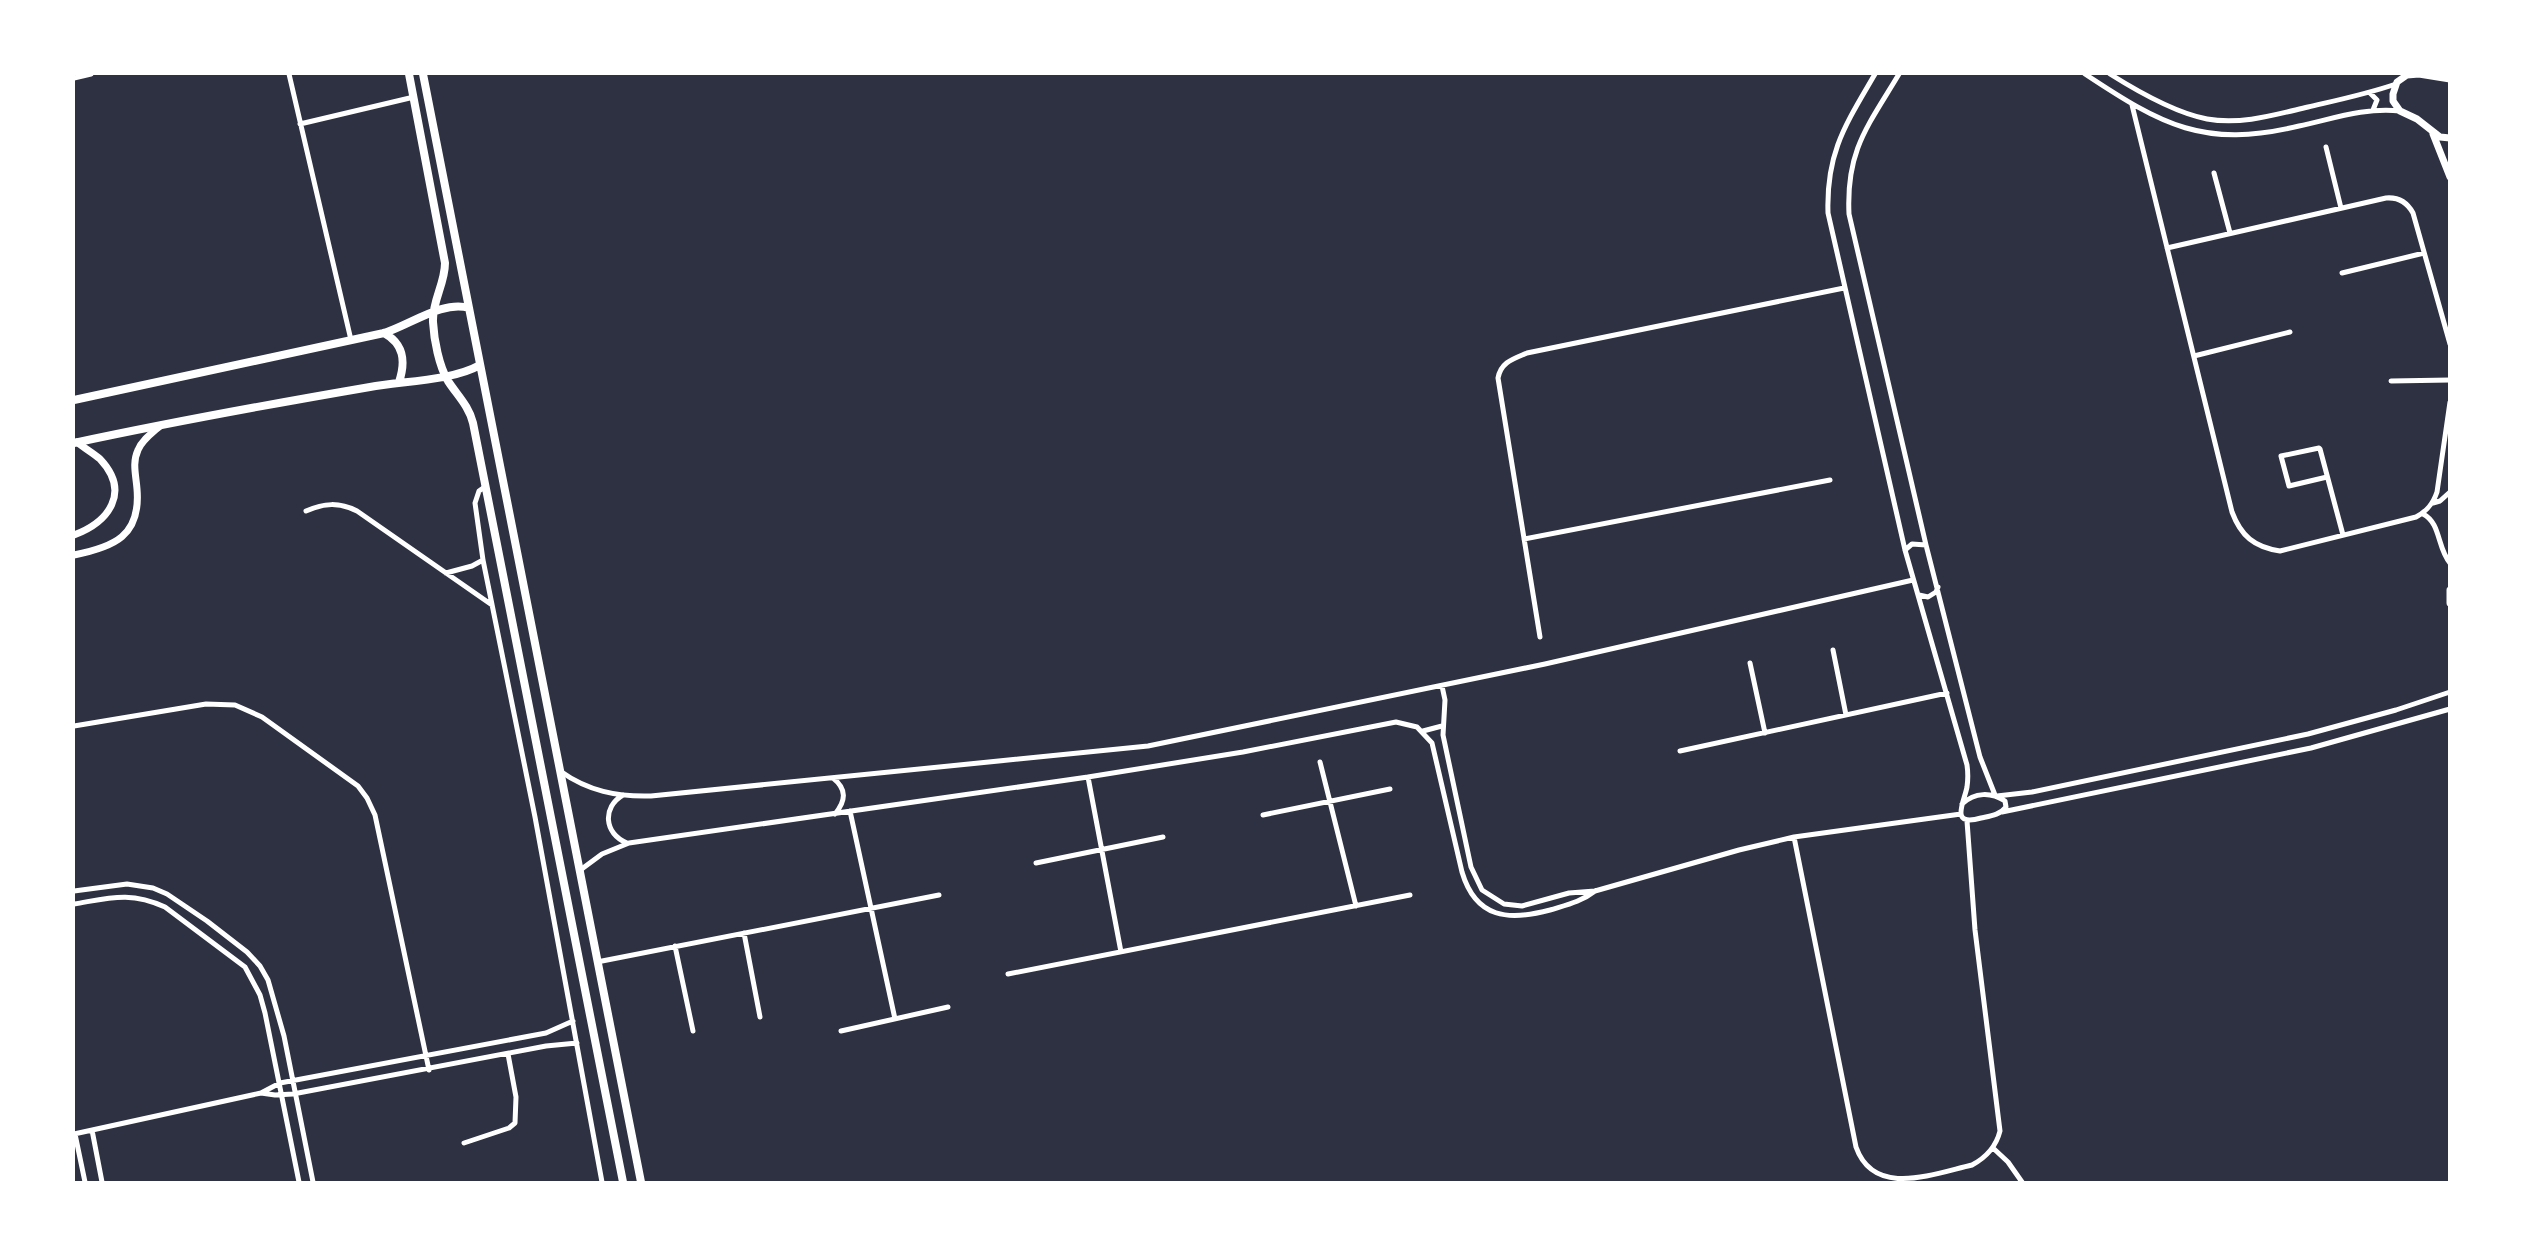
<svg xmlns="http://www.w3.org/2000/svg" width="2523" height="1256" font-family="'Titillium Web',sans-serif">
<rect width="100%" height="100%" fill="#2d3142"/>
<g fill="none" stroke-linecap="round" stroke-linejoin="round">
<!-- minor -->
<path stroke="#fff" stroke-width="5" d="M289 74 351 340
M1875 74C1846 124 1826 152 1828 213L1905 550 1967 765C1968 772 1968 780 1967 787 1964 803 1949 827 1981 818 1990 816 2000 815 2006 807L2005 801C1991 792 1975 792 1962 804
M1899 74C1868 126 1846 150 1849 214L1926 545 1980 757 1995 795
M2085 74C2162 125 2204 149 2299 126 2332 119 2365 107 2400 111
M2110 74C2137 91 2176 113 2207 119 2241 125 2274 115 2308 107 2338 100 2367 94 2396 84
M74 78 91 74
M2370 93 2377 100 2373 110
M2132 105 2232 512C2241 536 2254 547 2280 551L2416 517C2427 511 2433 504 2437 492L2450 402
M300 124 414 97
M2326 147 2341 208
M2214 173 2230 233
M2167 248 2386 198C2398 197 2407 202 2413 213L2450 344
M2342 273 2424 253
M2194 356 2290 332
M2391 381 2450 380
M2327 477 2289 486 2281 456 2319 448 2320 449 2343 535
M486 486 479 491 475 503 483 560 535 817 602 1182
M2433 503 2440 501 2450 492
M306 511C324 503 339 502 357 511L492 605
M2423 514C2441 523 2437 548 2450 563
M1524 539 1830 480
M1905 550 1912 544 1926 545
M446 573 472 566 483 560
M1919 595 1928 597 1936 592 1938 587
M1540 637 1498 378C1501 362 1513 359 1527 353L1844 288
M1833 650 1846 715
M1750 663 1765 733
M1442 686 1445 700 1443 735 1471 867 1482 890 1504 904 1522 906 1569 893 1595 891 1739 850 1794 837 1961 814
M74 726 206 704 235 705 262 717 358 786 367 798 375 815 429 1070
M1423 731 1442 726
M1680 751 1947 693
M1320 762 1356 906
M560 771C588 791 617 797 651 796L1148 746 1545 664 1913 580
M1088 777 1121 952
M833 778C847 789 846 801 835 814
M623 795C602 807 604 834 627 843
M1997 796 2032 792 2308 734 2396 710 2450 692
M850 811 895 1019
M2002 812 2311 748 2450 709
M1263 815 1390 789
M1794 837 1856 1147C1874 1198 1933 1174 1972 1165 1987 1157 1996 1147 2000 1131L1975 930 1967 821
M1036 863 1163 837
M579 871 602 854 629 843 1088 777 1243 752 1396 722 1417 727 1432 743 1462 872C1476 919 1509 921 1550 910 1566 905 1581 902 1595 891
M74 891 127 884 153 888 167 894 207 921 247 952 260 966 268 980 284 1036 313 1182
M74 904C110 898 130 891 165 907L245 967 260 995 265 1013 299 1182
M744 933 760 1017
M675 946 693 1031
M597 962 939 895
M1008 974 1410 895
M841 1031 948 1007
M261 1093 275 1095 293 1094 546 1046 577 1043
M92 1130 102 1182
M74 1134 261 1093 280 1083 546 1033 573 1021
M75 1134 85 1182
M464 1143 509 1128 515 1123 516 1097 508 1054
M1993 1148 2008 1162 2022 1182"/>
<!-- tertiary -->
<path stroke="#fff" stroke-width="7" d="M2450 79 2419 74 2407 75 2397 82 2393 94V101L2400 111 2417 119 2440 137 2450 138
M2433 134 2450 177
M74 535C109 522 131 492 100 459 93 453 84 448 77 442
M74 555C114 547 141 536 137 489 136 475 132 463 138 450 142 440 152 433 160 426
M2450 590V603"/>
<!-- secondary -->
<path stroke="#fff" stroke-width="8" d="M409 74 445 263C445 284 432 301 433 322 434 340 439 366 448 381 457 395 469 406 473 423L623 1182
M423 74 641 1182
M384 333C404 344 406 361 399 382
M74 400 384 333C410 325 443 300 469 308
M74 443C172 422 271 404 370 387 402 381 452 381 480 365"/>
</g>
<!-- border -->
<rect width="2523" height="1256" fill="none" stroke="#ffffff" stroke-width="150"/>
</svg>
